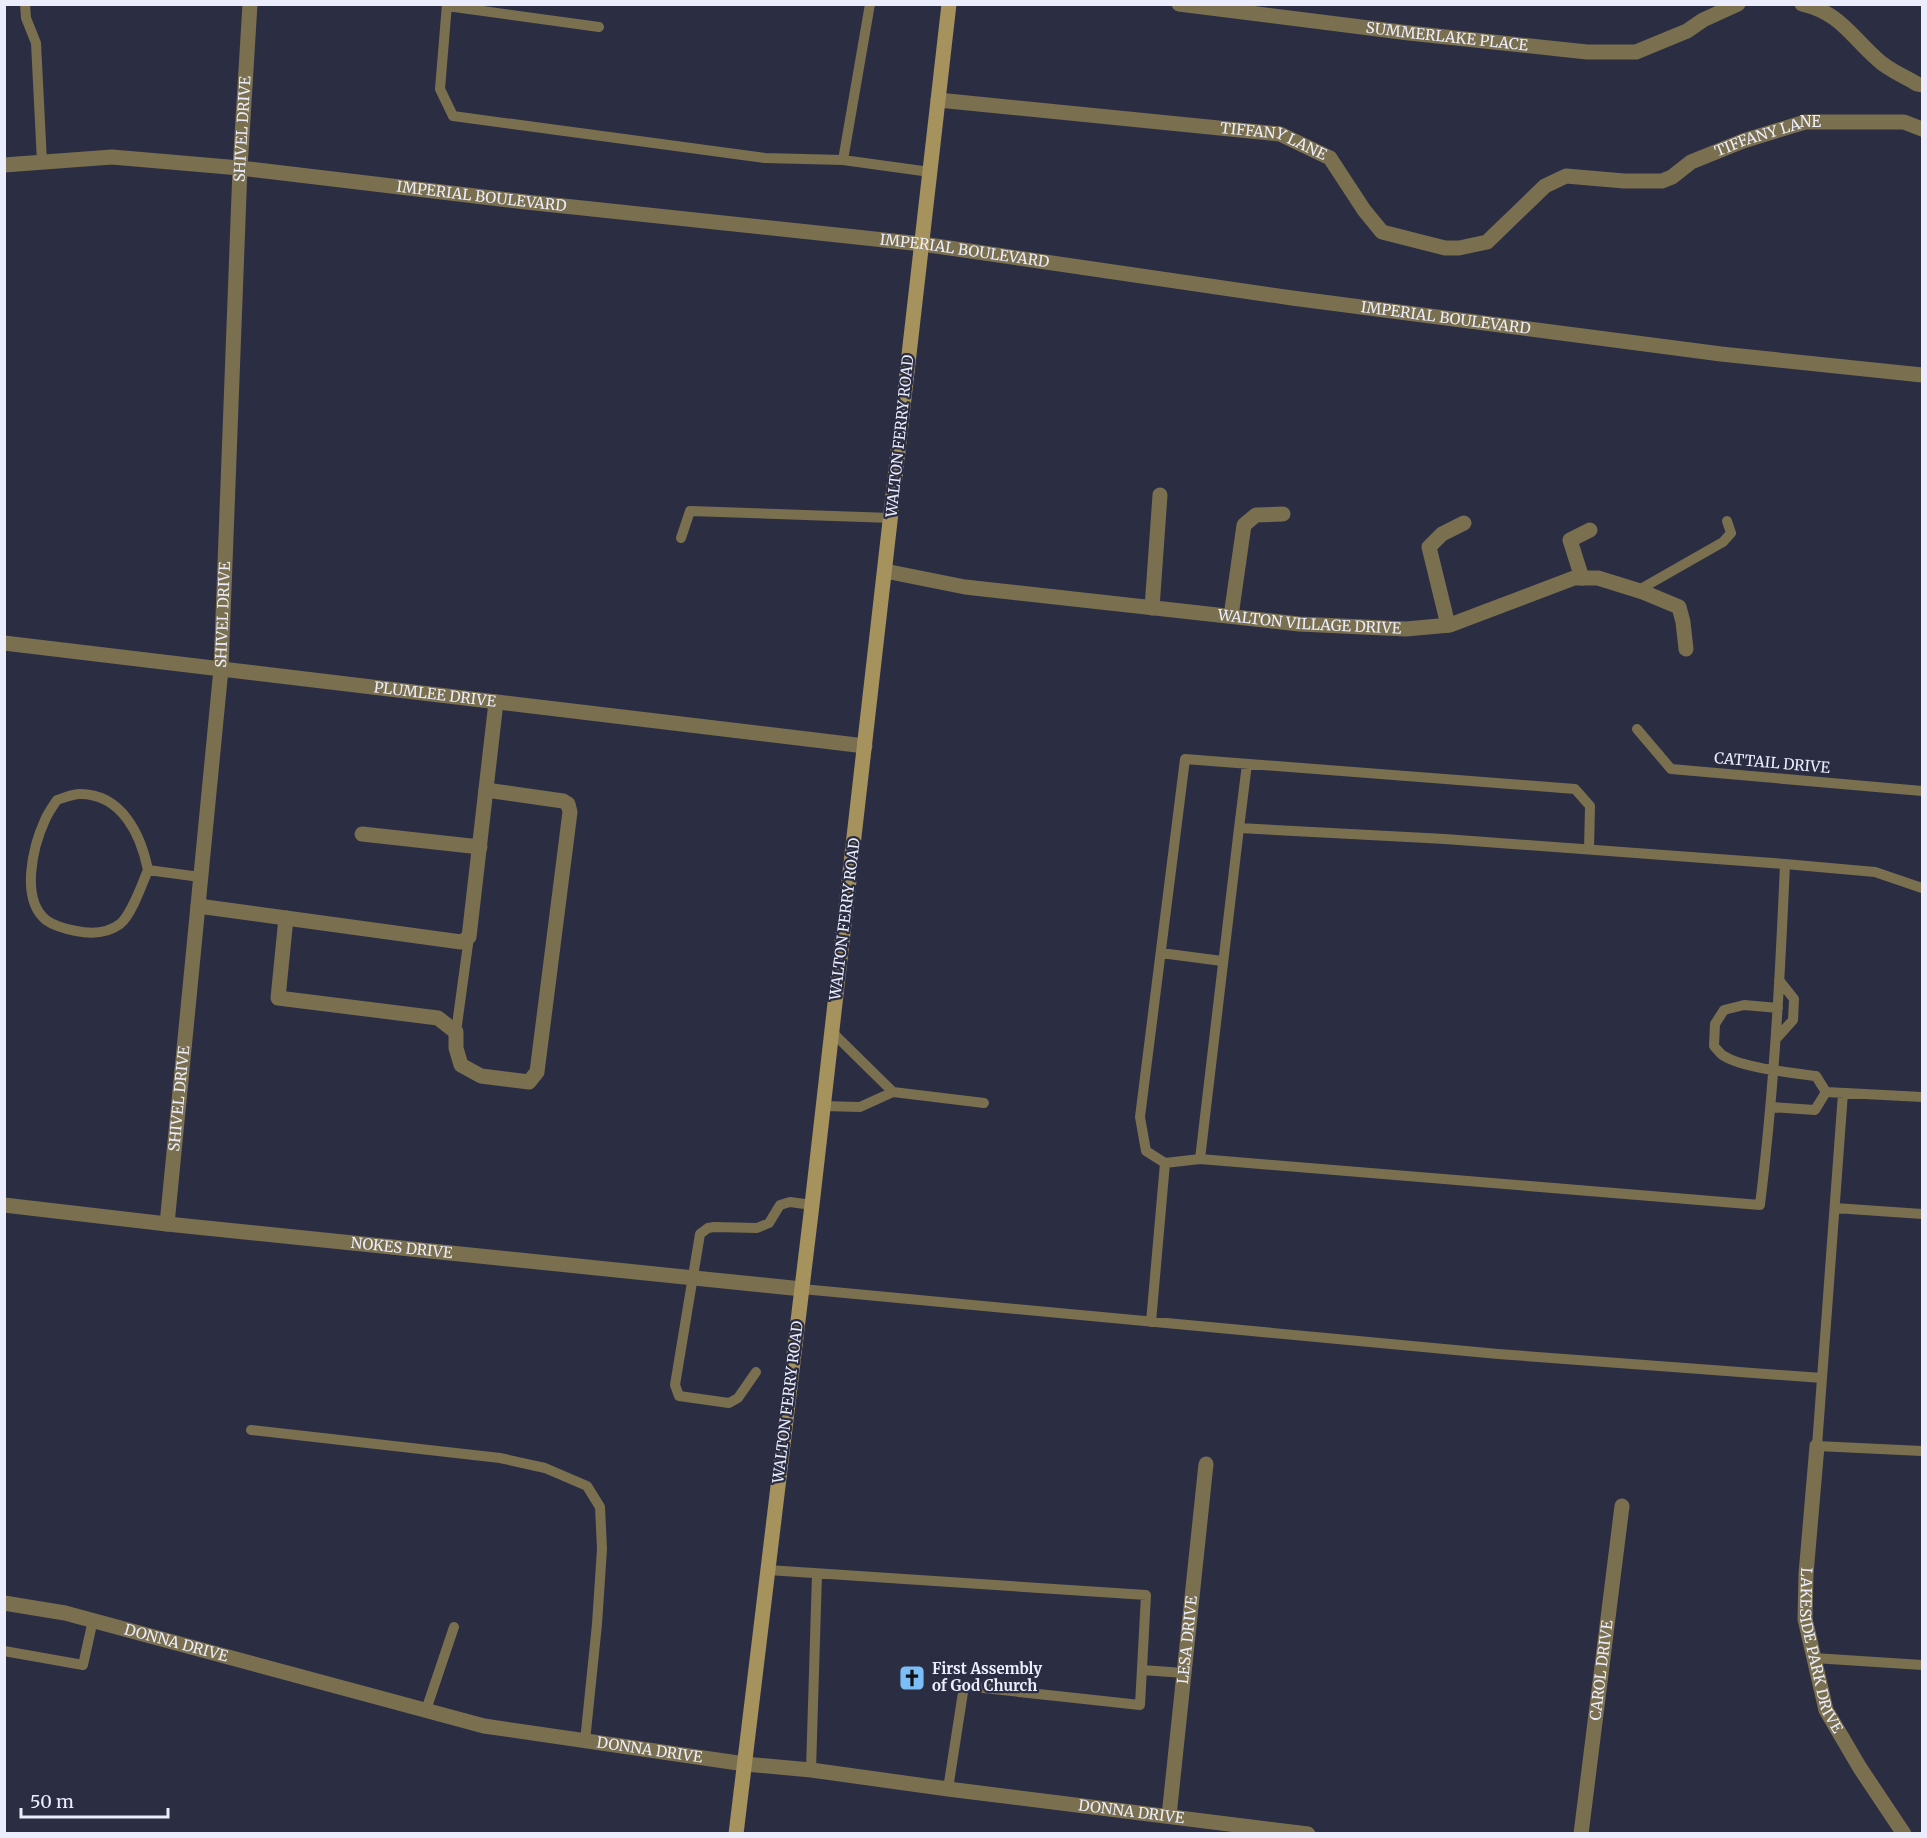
<svg xmlns="http://www.w3.org/2000/svg" width="1927" height="1838" font-family="Merriweather,serif">
<rect width="100%" height="100%" fill="#2b2d43"/>
<g fill="none" stroke-linecap="round" stroke-linejoin="round">
<!-- lane -->
<path stroke="#7a6f4e" stroke-width="10" d="M25 4 26 18 36 43 42 162
M447 4 440 89 453 116 765 158 843 160 930 172
M447 6 599 27
M843 160 870 4
M681 538 690 511 891 518
M1637 591 1723 542 1731 533 1727 521
M1637 729 1671 769 1922 791
M1239 828 1247 764
M1785 864 1875 872 1922 888
M148 870C142 884 132 914 120 924 108 933 91 934 76 931 66 929 54 926 46 920 20 899 33 846 45 820 48 813 53 806 57 800 64 798 72 794 80 794 122 794 141 835 148 870L200 877
M1161 953 1222 961
M1778 1008 1744 1005 1724 1010 1715 1024 1714 1046C1717 1049 1720 1054 1724 1056 1743 1068 1793 1073 1816 1076L1826 1092
M456 1032 469 937
M832 1032 893 1092
M1776 1039 1793 1020 1794 999 1779 980
M1826 1092 1922 1097
M1843 1093 1817 1446 1922 1451
M823 1106 860 1107 893 1092 984 1103
M1771 1107 1815 1110 1826 1092
M1165 1163 1146 1151 1140 1117 1185 759 1575 789 1590 806 1589 849
M1835 1208 1922 1214
M802 1289 1498 1354 1822 1378
M1151 1322 1165 1163 1200 1159 1239 828 1445 839 1785 864C1780 978 1774 1091 1760 1205L1200 1159
M756 1372 738 1398 729 1403 679 1396 675 1385 700 1234 708 1228 714 1227 757 1228 769 1223 780 1205 790 1202 812 1205
M251 1430 500 1458 545 1468 587 1486 600 1507 602 1549 597 1624 585 1741
M768 1570 1146 1595 1140 1705 964 1686 948 1789
M4 1651 83 1665 93 1620
M1814 1658 1922 1665
M1142 1670 1184 1673
M426 1710 454 1627
M811 1770 817 1574"/>
<!-- street -->
<g stroke="#7a6f4e" stroke-width="15">
<path id="s1" d="M1179 4 1409 33 1587 52H1636L1687 31 1703 20 1738 4"/>
<path d="M1802 4C1840 13 1850 35 1877 59 1888 70 1904 76 1917 84L1922 85"/>
<path id="s2" d="M938 100 1280 134 1330 158 1364 210 1382 232 1445 248H1459L1487 242 1545 186 1566 176 1624 181H1662L1672 177 1691 162 1743 141 1805 122H1904L1922 129"/>
<path id="s3" d="M4 165 112 157 240 168 526 202 922 244 1292 298 1721 354 1922 375"/>
<path id="s4" d="M885 571 965 587 1299 624 1406 629 1450 625 1574 578H1598L1643 592 1679 607 1683 622 1686 649"/>
<path d="M1582 578 1570 540 1590 530"/>
<path d="M1152 608 1160 495"/>
<path d="M1231 616 1244 525 1256 515 1283 514"/>
<path d="M1448 625 1429 547 1442 534 1464 523"/>
<path id="s5" d="M4 643 865 746"/>
<path d="M362 834 480 847"/>
<path d="M198 906 461 942 469 937 496 702"/>
<path d="M286 918 278 998 438 1018 456 1032V1048L461 1065 481 1076 529 1082 537 1072 570 812 568 804 563 801 486 790"/>
<path id="s6" d="M4 1205 167 1224 802 1289"/>
<path id="s7" d="M167 1224 221 669 240 168 250 4"/>
<path id="s8" d="M1817 1446 1806 1574 1805 1619 1826 1710 1860 1768 1904 1834"/>
<path id="s9" d="M4 1603 65 1613 484 1726 745 1764 811 1770 948 1789 1308 1834"/>
<path id="s10" d="M1169 1816 1206 1464"/>
<path id="s11" d="M1581 1834 1622 1506"/>
</g>
<!-- secondary -->
<path stroke="#a5925d" stroke-width="15" d="M736 1834 812 1205 949 4"/>
</g>
<!-- icons -->
<defs>
<symbol id="church-square" viewBox="-11 -11 22 22"><rect x="-9" y="-9" width="18" height="18" rx="4" fill="#7bbef8" stroke="#2b2d43"/><path d="M-1.2-6h2.4v3.5h3.3v2.4h-3.3V6h-2.4V-.1h-3.3v-2.4h3.3Z" fill="#111"/></symbol>
</defs>
<g fill-rule="evenodd">
<use href="#church-square" x="897" y="1663" width="30" height="30"/>
</g>
<g text-anchor="middle" stroke-width="4.5" stroke-linejoin="round" paint-order="stroke">
<!-- street labels -->
<g font-size="15" fill="#ebedfc" stroke="#2b2d43">
<text dy="5" stroke="none"><textPath href="#s1" startOffset="270">SUMMERLAKE PLACE</textPath></text>
<text dy="5" stroke="none"><textPath href="#s7" startOffset="1098">SHIVEL DRIVE</textPath></text>
<text dy="5" stroke="none"><textPath href="#s2" startOffset="914">TIFFANY LANE</textPath></text>
<text dy="5" stroke="none"><textPath href="#s2" startOffset="339">TIFFANY LANE</textPath></text>
<text dy="5" stroke="none"><textPath href="#s3" startOffset="480">IMPERIAL BOULEVARD</textPath></text>
<text dy="5" stroke="none"><textPath href="#s3" startOffset="966">IMPERIAL BOULEVARD</textPath></text>
<text dy="5" stroke="none"><textPath href="#s3" startOffset="1452">IMPERIAL BOULEVARD</textPath></text>
<text transform="translate(900 436) rotate(-84)" y="5">WALTON FERRY ROAD</text>
<text dy="5" stroke="none"><textPath href="#s7" startOffset="612">SHIVEL DRIVE</textPath></text>
<text dy="5" stroke="none"><textPath href="#s4" startOffset="428">WALTON VILLAGE DRIVE</textPath></text>
<text dy="5" stroke="none"><textPath href="#s5" startOffset="434">PLUMLEE DRIVE</textPath></text>
<text transform="translate(1772 763) rotate(5)" y="5">CATTAIL DRIVE</text>
<text transform="translate(845 919) rotate(-83)" y="5">WALTON FERRY ROAD</text>
<text dy="5" stroke="none"><textPath href="#s7" startOffset="126">SHIVEL DRIVE</textPath></text>
<text dy="5" stroke="none"><textPath href="#s6" startOffset="400">NOKES DRIVE</textPath></text>
<text transform="translate(788 1402) rotate(-83)" y="5">WALTON FERRY ROAD</text>
<text dy="5" stroke="none"><textPath href="#s10" startOffset="177">LESA DRIVE</textPath></text>
<text dy="5" stroke="none"><textPath href="#s9" startOffset="177">DONNA DRIVE</textPath></text>
<text dy="5" stroke="none"><textPath href="#s8" startOffset="207">LAKESIDE PARK DRIVE</textPath></text>
<text dy="5" stroke="none"><textPath href="#s11" startOffset="165">CAROL DRIVE</textPath></text>
<text dy="5" stroke="none"><textPath href="#s9" startOffset="663">DONNA DRIVE</textPath></text>
<text dy="5" stroke="none"><textPath href="#s9" startOffset="1149">DONNA DRIVE</textPath></text>
</g>
<!-- poi labels -->
<g font-size="15" font-weight="bold" fill="#ebedfc" stroke="#2b2d43" text-anchor="start">
<text x="932" y="1674">First Assembly<tspan x="932" dy="17">of God Church</tspan></text>
</g>
</g>
<!-- border -->
<rect width="1927" height="1838" fill="none" stroke="#ebedfc" stroke-width="12"/>
<!-- scale -->
<path d="M21 1808v9h147v-9" fill="none" stroke="#ebedfc" stroke-width="3"/>
<text x="30" y="1808" font-size="18" fill="#ebedfc" stroke="#2b2d43" stroke-width="4.5" paint-order="stroke">50 m</text>
</svg>
